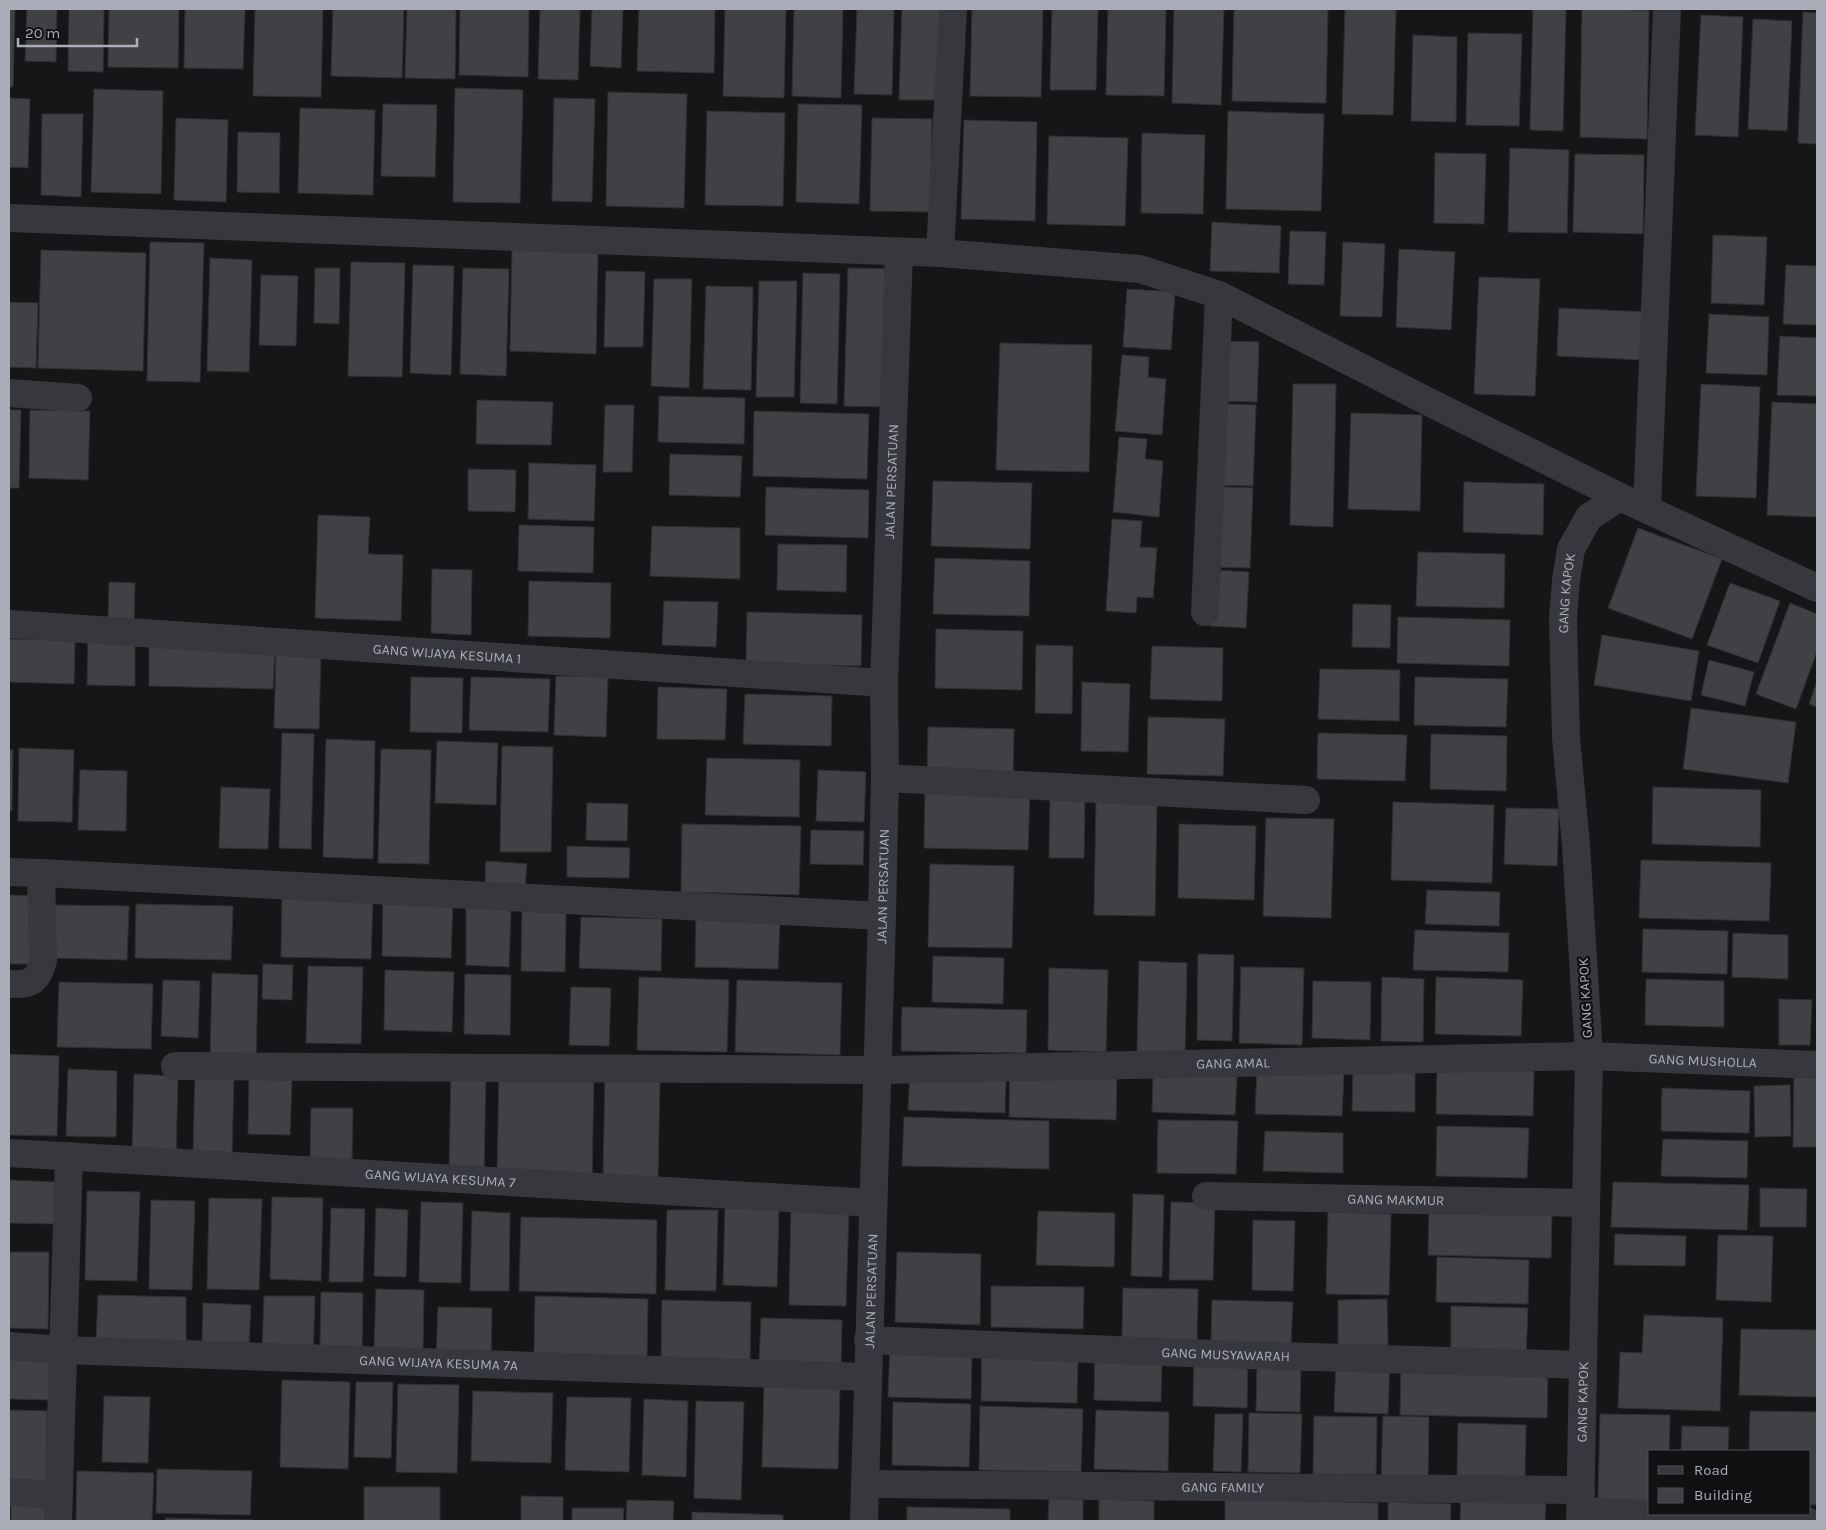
<svg xmlns="http://www.w3.org/2000/svg" width="1826" height="1530" font-family="Karla,sans-serif">
<rect width="100%" height="100%" fill="#161618"/>
<!-- building -->
<path fill="#404145" stroke="#303034" d="M9 9H15L13 87H9Z
M27 9H57L56 62 25 61Z
M69 9H104L103 72 68 71Z
M109 9H179L178 68 108 67Z
M185 9H245L243 69 184 68Z
M255 9H323L321 97 253 96Z
M333 9H404L402 78 331 76Z
M407 9H456L455 79 405 78Z
M460 9H529L528 77 459 75Z
M540 9H580L578 80 538 79Z
M592 9H623L621 68 590 66Z
M639 9H715L714 73 637 71Z
M725 9H786L784 98 723 96Z
M794 9H843L841 98 792 96Z
M857 9H894L892 95 854 94Z
M902 9H942L940 100H899Z
M972 9H1043L1041 97 970 96Z
M1052 9H1098L1096 90H1050Z
M1108 9H1166L1164 96 1106 95Z
M1174 9H1224L1221 105 1172 103Z
M1234 9H1328L1326 103 1232 101Z
M1345 9H1396L1393 115 1342 114Z
M1533 9H1566L1563 131 1530 130Z
M1582 9 1649 10 1647 139 1580 137Z
M1803 12 1817 13V144L1798 143Z
M1701 15 1743 17 1738 137 1695 135Z
M1753 19 1792 21 1787 131 1748 129Z
M1468 33 1522 34 1519 126 1466 125Z
M1413 35 1457 37 1456 122 1411 121Z
M455 88 523 90 520 203 453 202Z
M94 89 163 91 161 194 91 192Z
M608 92 687 94 684 208 606 206Z
M9 98 30 99 28 168 9 167Z
M554 98 595 99 592 202 552 201Z
M383 104 437 105 435 177 381 176Z
M798 104 862 105 859 204 796 202Z
M300 108 375 110 373 195 298 193Z
M707 111 785 113 783 206 705 205Z
M1228 111 1324 114 1321 211 1226 209Z
M42 114H83L81 197 41 195Z
M176 118 228 120 226 202 174 200Z
M872 118 932 119 930 212 870 211Z
M964 120 1037 122 1035 221 961 219Z
M238 132 280 133 279 193 237 192Z
M1142 133 1205 135 1203 214 1141 213Z
M1049 136 1128 138 1125 226 1047 224Z
M1510 148 1569 150 1567 233 1508 232Z
M1435 153 1486 154 1484 224 1434 223Z
M1575 154 1644 155 1643 234 1573 232Z
M1212 222 1281 226 1279 273 1210 271Z
M1290 231 1326 232 1324 285 1288 284Z
M1713 235 1767 237 1764 305 1711 303Z
M150 242 204 243 200 382 147 381Z
M1343 242 1385 244 1382 317 1340 316Z
M1399 249 1455 252 1451 330 1396 327Z
M41 250 146 253 143 371 38 368Z
M512 250 598 252 596 354 510 351Z
M210 258 252 260 249 372 207 371Z
M351 262 405 263 402 377 348 376Z
M413 265 454 266 451 375 410 373Z
M1786 265 1817 266V325L1783 324Z
M315 268H340L339 324 314 323Z
M463 268 509 269 506 376 460 374Z
M848 268 893 269 890 407 844 406Z
M606 271 645 272 643 347H604Z
M803 273 840 274 837 404 800 403Z
M261 275 298 276 296 346 259 345Z
M1479 277 1540 279 1535 396 1474 394Z
M654 279H692L689 388 651 386Z
M759 281H797L794 397H756Z
M706 286 753 287 751 390 703 389Z
M1127 289 1175 292 1171 350 1123 347Z
M9 302 38 303 36 368 9 367Z
M1559 308 1647 312 1645 360 1557 356Z
M1709 314 1769 317 1767 375 1706 373Z
M1780 336 1817 338V396L1777 395Z
M1219 341 1259 342 1257 402 1218 401Z
M1000 343 1092 345 1089 472 996 470Z
M1122 355 1149 357 1148 377 1166 379 1162 435 1115 431Z
M1293 384H1336L1333 527 1290 525Z
M1701 384 1760 387 1756 498 1696 496Z
M659 396 745 398 744 444 658 442Z
M477 400 553 402 551 445 476 444Z
M1772 402 1817 404V517L1767 515Z
M1226 404 1256 405 1253 486 1215 485Z
M605 405H634L632 472H603Z
M9 410H21L19 488H9Z
M30 410 90 411 88 480 29 478Z
M754 411 869 414 867 479 753 476Z
M1351 413 1422 415 1420 511 1348 509Z
M1119 437 1147 439 1145 459 1163 461 1159 517 1113 512Z
M670 454 742 456 740 497 669 495Z
M529 463 596 465 594 521 528 519Z
M468 469 516 470 515 512 468 511Z
M933 481 1032 483 1030 549 931 546Z
M1464 482 1544 484 1543 535 1463 532Z
M766 487 869 490 868 538 765 535Z
M1223 487 1253 488 1250 568 1212 567Z
M318 515 370 517 368 554 403 555 401 621 315 618Z
M1112 519 1142 521 1140 547 1157 548 1153 598 1137 597 1136 613 1106 611Z
M519 525 594 527 593 573 518 571Z
M652 526 740 528V579L650 576Z
M1638 528 1722 559 1692 639 1608 608Z
M778 544 847 545 846 592 777 590Z
M1418 552 1505 554 1504 608 1416 606Z
M935 558 1030 561 1029 616 933 614Z
M432 569 472 570 471 635 431 633Z
M1215 570 1249 572 1246 628 1210 626Z
M529 581 611 583 610 638 528 636Z
M109 582 135 583 134 623 108 622Z
M1730 583 1780 601 1758 663 1707 645Z
M664 601 718 602 716 647 662 645Z
M1790 603 1817 614V651L1796 709 1756 694Z
M1353 604 1391 605 1390 648 1352 647Z
M747 612 862 615 861 666 746 663Z
M1398 617 1510 620 1509 666 1397 663Z
M936 629 1023 631 1022 690 935 688Z
M1602 635 1699 651 1691 701 1594 685Z
M9 639 75 640 74 684 9 682Z
M88 639 135 641V686L87 685Z
M149 644 275 648 273 689 149 686Z
M1036 645 1073 646 1072 714 1035 713Z
M1152 646 1223 648 1222 701 1150 699Z
M276 653 321 654 319 729 274 728Z
M1709 660 1754 672 1745 706 1701 695Z
M1320 669 1400 670 1399 721 1318 719Z
M556 676 608 677 606 737 554 735Z
M411 677 463 678 462 733 410 732Z
M471 677 550 679 548 732 469 730Z
M1415 677 1508 679 1506 727 1414 725Z
M1817 681V707L1809 704Z
M1082 682 1130 684 1128 752 1081 751Z
M658 687 727 689 725 740 657 739Z
M745 694 832 696 831 746 743 744Z
M1691 708 1796 722 1788 783 1683 769Z
M1148 717 1225 719 1223 776 1147 774Z
M928 727 1014 729 1013 778 927 776Z
M282 733 314 734 311 849 279 848Z
M1318 733 1407 735 1405 781 1317 779Z
M1431 734 1507 736 1506 791 1430 789Z
M326 739 375 741 373 859 323 857Z
M437 741 498 743 496 805 435 803Z
M502 746 553 747 551 852H500Z
M19 748 74 750 72 822 18 821Z
M381 749 431 750 429 864 378 863Z
M9 750H13L12 811H9Z
M707 758 800 760 799 817 705 815Z
M80 770 127 771 126 831 78 830Z
M818 770 866 772 864 822 816 821Z
M221 787 270 789 268 849 219 848Z
M1653 787 1761 790 1760 847 1652 844Z
M925 788 1030 791 1028 850 924 848Z
M1050 795 1085 796 1084 858H1049Z
M1096 801 1157 802 1155 916 1094 915Z
M1393 802 1494 805 1492 883 1391 880Z
M587 803 628 804 627 841 586 840Z
M1506 808 1559 809 1557 866 1504 864Z
M1266 818 1334 819 1331 918 1263 916Z
M682 824 801 826 799 895 681 892Z
M1179 824 1256 826 1254 900 1178 898Z
M811 830 864 831 863 865 810 864Z
M567 846 630 848 629 878 567 877Z
M1641 860 1771 863 1769 921 1639 918Z
M486 861 527 864 525 887 485 885Z
M930 864 1014 866 1012 948 928 947Z
M1427 890 1500 892 1499 926 1425 924Z
M9 895 36 896 35 964H9Z
M282 897 373 899 371 959 281 957Z
M383 898 453 900 451 958 382 956Z
M136 904 233 906 231 960 135 958Z
M53 905 129 906 127 960 52 958Z
M466 908 511 909 509 967 466 965Z
M522 911 566 913 565 972 521 971Z
M581 917 662 919 661 971 579 968Z
M696 917 780 919 778 969 695 967Z
M1643 929 1728 931 1727 974 1642 972Z
M1415 930 1509 933 1508 972 1413 970Z
M1733 933 1788 935V979L1732 977Z
M1198 954 1234 955 1232 1041 1197 1040Z
M933 956 1004 958 1003 1004 932 1002Z
M1139 961 1187 963 1185 1053 1137 1051Z
M263 964 293 965 292 1000 262 999Z
M308 966 363 967 361 1044 306 1043Z
M1241 967 1304 968 1302 1045 1239 1043Z
M1049 968 1108 970 1106 1052 1048 1050Z
M385 970 454 972 452 1032 384 1030Z
M212 973 258 975 256 1062H210Z
M465 974 511 975 510 1035 464 1034Z
M639 977 729 980 727 1052 637 1050Z
M1382 977 1424 979 1423 1042 1381 1041Z
M1436 977 1523 980 1521 1036 1435 1034Z
M1646 979 1724 981V1027L1645 1025Z
M163 980 200 981 198 1038 161 1036Z
M737 980 842 983 840 1055 735 1052Z
M1313 981 1371 982 1370 1040 1312 1038Z
M59 982 153 984 151 1049 57 1047Z
M571 987 611 988 609 1046 569 1045Z
M1779 999 1812 1000 1810 1045H1779Z
M902 1007 1027 1010 1026 1053 901 1051Z
M9 1054 59 1056 57 1136 9 1135Z
M1010 1068 1117 1071 1116 1120 1009 1117Z
M68 1069 117 1071 116 1137 66 1136Z
M1257 1069 1344 1072 1342 1116 1255 1114Z
M1437 1069 1534 1071 1533 1116 1436 1114Z
M499 1071 594 1073 592 1181 497 1178Z
M1353 1071 1415 1072V1112L1352 1111Z
M451 1072H486L484 1175 449 1174Z
M910 1072 1006 1074 1005 1113 908 1110Z
M1794 1072 1817 1073V1147H1793Z
M195 1073 234 1074 232 1156 193 1154Z
M134 1074 178 1076 176 1156 132 1155Z
M1153 1074 1237 1076 1235 1115 1152 1112Z
M605 1077 660 1078 658 1177 603 1176Z
M249 1079 292 1080 290 1135 248 1134Z
M1790 1085 1791 1136 1755 1137 1754 1086Z
M1662 1088 1750 1091 1749 1133 1661 1131Z
M311 1108H353L352 1161 310 1160Z
M904 1117 1049 1121V1169L902 1166Z
M1158 1120 1238 1121 1236 1174 1157 1173Z
M1437 1126 1529 1128 1527 1178 1436 1176Z
M1265 1131 1343 1133V1173L1263 1171Z
M1663 1139 1748 1141 1747 1178 1661 1176Z
M9 1180 55 1182 54 1224 9 1223Z
M1613 1182 1749 1185 1747 1230 1611 1227Z
M1760 1188 1807 1189 1806 1227H1760Z
M87 1191 140 1192 137 1281 85 1280Z
M1133 1194 1164 1195 1162 1277 1131 1276Z
M272 1197 323 1198 321 1281 270 1279Z
M209 1198 262 1199 259 1290 207 1289Z
M151 1200 195 1201 192 1290 149 1289Z
M421 1202 463 1203 461 1283 419 1282Z
M1171 1202 1215 1203 1213 1280H1169Z
M725 1206 779 1207 777 1287 723 1285Z
M331 1208 365 1209 363 1282H329Z
M376 1208 408 1210 406 1277 374 1276Z
M791 1208 849 1209 846 1306 789 1305Z
M1429 1209 1552 1212 1551 1258 1428 1255Z
M667 1210H718L716 1291 665 1290Z
M472 1211 510 1213 509 1291H470Z
M1038 1211 1115 1213 1114 1267 1036 1265Z
M1328 1212 1391 1214 1389 1295 1326 1294Z
M521 1217 657 1220 656 1294 519 1291Z
M1253 1220 1295 1221 1293 1291 1252 1290Z
M1615 1234 1686 1236 1685 1266 1614 1265Z
M1718 1235 1773 1236 1771 1302 1716 1300Z
M9 1252H49L48 1329 9 1328Z
M897 1252 981 1254 980 1325 895 1322Z
M1437 1257 1529 1260 1528 1304 1436 1302Z
M991 1286 1084 1287 1083 1329 991 1327Z
M1123 1288 1198 1289 1197 1341 1122 1339Z
M376 1289 424 1290 423 1351 374 1350Z
M321 1292 363 1293 362 1347H320Z
M98 1295 186 1297V1342L96 1340Z
M264 1296H315L313 1355 262 1354Z
M535 1296 648 1299 647 1357 534 1354Z
M1387 1299 1388 1345H1338V1300Z
M662 1300 751 1302 750 1361 661 1359Z
M1212 1300 1293 1302 1291 1344 1211 1342Z
M203 1303 251 1305 249 1343 202 1342Z
M1451 1306 1528 1308 1526 1357 1451 1355Z
M438 1307 492 1308 491 1360 436 1359Z
M1644 1315 1723 1318 1720 1411 1618 1408 1620 1352 1642 1353Z
M761 1318 842 1320 841 1367 759 1365Z
M1741 1329 1817 1330V1397L1739 1395Z
M890 1345 972 1348 971 1399 888 1397Z
M9 1350 52 1351 51 1400 9 1399Z
M982 1350 1078 1353 1077 1403 981 1401Z
M1095 1354 1162 1355 1161 1402 1094 1400Z
M1194 1357 1248 1358 1247 1408 1193 1406Z
M1336 1360 1390 1362 1388 1414 1334 1412Z
M1401 1363 1548 1366 1547 1418 1400 1415Z
M1257 1365 1301 1366 1300 1412 1256 1411Z
M282 1380 350 1382 348 1469 280 1467Z
M356 1382H393L391 1458 354 1457Z
M398 1384 459 1385 457 1473 396 1472Z
M764 1384 840 1386 838 1469 762 1467Z
M473 1391 553 1393 551 1463 471 1461Z
M104 1396 150 1397 148 1463 102 1462Z
M567 1397 631 1398 629 1472 565 1470Z
M644 1399 688 1401 686 1477 642 1475Z
M696 1401 744 1402 741 1500 694 1498Z
M893 1402 971 1404 969 1467 892 1465Z
M980 1406 1083 1409 1081 1472 979 1470Z
M9 1410 47 1411 46 1482 9 1481Z
M1096 1410 1169 1412 1168 1471 1094 1469Z
M1750 1411 1817 1412V1505H1810V1451H1749Z
M1249 1413 1302 1414 1300 1473 1248 1472Z
M1215 1414H1243L1241 1472 1213 1471Z
M1600 1414 1670 1415 1669 1451H1650V1502L1598 1501Z
M1314 1416 1377 1417 1376 1475 1313 1474Z
M1383 1416 1429 1417 1428 1480 1381 1478Z
M1458 1423 1526 1425 1525 1477 1457 1475Z
M1682 1426 1729 1427 1728 1451H1681Z
M157 1469 252 1471 250 1515 156 1513Z
M77 1471 154 1473 152 1521H76Z
M364 1487H440V1521H364Z
M521 1496 563 1497V1521H521Z
M1049 1499 1083 1500V1521H1048Z
M1099 1499 1154 1501V1521H1099Z
M1225 1499 1378 1503V1521H1225Z
M627 1500 674 1501 673 1521H626Z
M1461 1501 1546 1503 1545 1521H1460Z
M1388 1502 1451 1504 1450 1521H1388Z
M11 1504 53 1505V1521H11Z
M907 1507 1010 1509V1521H907Z
M572 1508H624L623 1521H572Z
M692 1512 783 1515V1521H692Z
M166 1518 254 1520V1521H165Z"/>
<g fill="none" stroke-linecap="round" stroke-linejoin="round">
<!-- minor -->
<g stroke="#37383d" stroke-width="28">
<path d="M9 218 940 253 1140 269 1219 295 1427 401 1620 497 1817 588"/>
<path d="M940 253 953 9"/>
<path d="M9 393 78 398"/>
<path d="M1647 509 1667 9"/>
<path d="M1205 612 1219 295"/>
<path id="s1" d="M9 624 884 683"/>
<path d="M885 778 1306 800"/>
<path d="M9 872 41 873 882 916"/>
<path d="M9 984C30 985 38 982 43 960L41 873"/>
<path id="s2" d="M175 1066 877 1070 1589 1056 1817 1065"/>
<path id="s3" d="M9 1153 873 1203"/>
<path id="s4" d="M1206 1196 1586 1203"/>
<path id="s5" d="M868 1340 1213 1354 1583 1365"/>
<path id="s6" d="M9 1346 63 1350 868 1377"/>
<path id="s7" d="M865 1484 1581 1490"/>
<path d="M9 1492 59 1495"/>
<path d="M1581 1511 1807 1521"/>
<path d="M58 1521 69 1156"/>
<path id="s8" d="M864 1521 882 916 885 778 884 683 899 252"/>
<path id="s9" d="M1580 1521 1589 1056 1576 845 1566 738 1563 619 1566 580 1571 549 1589 517 1620 497"/>
</g>
</g>
<g text-anchor="middle" stroke-width="4.5" stroke-linejoin="round" paint-order="stroke">
<!-- street labels -->
<g font-size="14" fill="#a8adb8" stroke="#111113">
<text dy="5" stroke="none"><textPath href="#s8" startOffset="1040">JALAN PERSATUAN</textPath></text>
<text dy="5" stroke="none"><textPath href="#s9" startOffset="929">GANG KAPOK</textPath></text>
<text dy="5" stroke="none"><textPath href="#s1" startOffset="439">GANG WIJAYA KESUMA 1</textPath></text>
<text dy="5" stroke="none"><textPath href="#s8" startOffset="635">JALAN PERSATUAN</textPath></text>
<text transform="translate(1585 998) rotate(-93)" y="5">GANG KAPOK</text>
<text dy="5" stroke="none"><textPath href="#s2" startOffset="1528">GANG MUSHOLLA</textPath></text>
<text dy="5" stroke="none"><textPath href="#s2" startOffset="1058">GANG AMAL</textPath></text>
<text dy="5" stroke="none"><textPath href="#s3" startOffset="432">GANG WIJAYA KESUMA 7</textPath></text>
<text dy="5" stroke="none"><textPath href="#s4" startOffset="190">GANG MAKMUR</textPath></text>
<text dy="5" stroke="none"><textPath href="#s8" startOffset="230">JALAN PERSATUAN</textPath></text>
<text dy="5" stroke="none"><textPath href="#s5" startOffset="358">GANG MUSYAWARAH</textPath></text>
<text dy="5" stroke="none"><textPath href="#s6" startOffset="430">GANG WIJAYA KESUMA 7A</textPath></text>
<text dy="5" stroke="none"><textPath href="#s9" startOffset="119">GANG KAPOK</textPath></text>
<text dy="5" stroke="none"><textPath href="#s7" startOffset="358">GANG FAMILY</textPath></text>
</g>
</g>
<!-- border -->
<rect width="1826" height="1530" fill="none" stroke="#a8adb8" stroke-width="20"/>
<!-- legend -->
<rect x="1648" y="1450" width="162" height="65" fill="#111113" stroke="#4d4f55"/>
<rect x="1658" y="1466" width="25" height="8" fill="#37383d" stroke="#4d4f55"/>
<text x="1694" y="1475" font-size="15" fill="#a8adb8">Road</text>
<rect x="1658" y="1488" width="25" height="15" fill="#404145" stroke="#4d4f55"/>
<text x="1694" y="1500" font-size="15" fill="#a8adb8">Building</text>
<!-- scale -->
<path d="M18 38v8h119v-8" fill="none" stroke="#a8adb8" stroke-width="2.5"/>
<text x="25" y="38" font-size="15" fill="#a8adb8" stroke="#111113" stroke-width="4" paint-order="stroke">20 m</text>
</svg>
